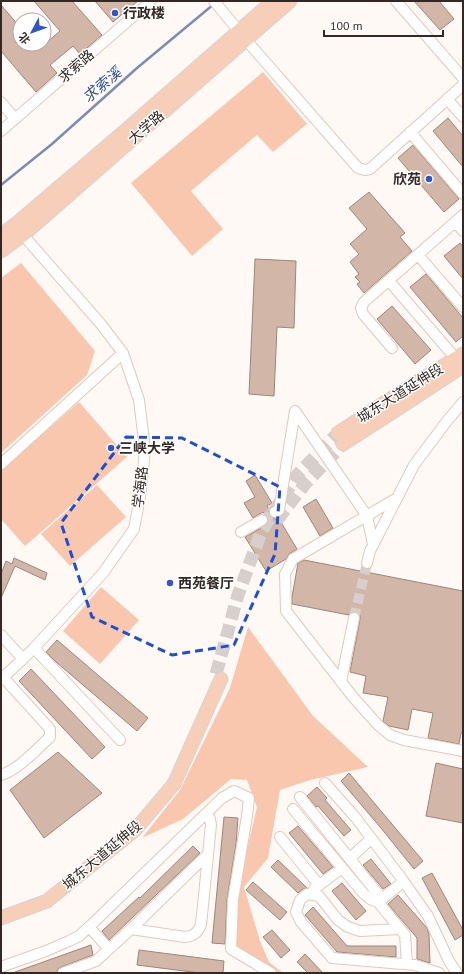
<svg xmlns="http://www.w3.org/2000/svg" width="464" height="974" font-family="'PT Sans','Noto Sans SC',sans-serif">
<rect width="100%" height="100%" fill="#fff9f6"/>
<!-- green -->
<path fill="#f8c7ad" d="M263 72 307 124 273 152 257 135 191 191 223 229 192 256 131 183Z
M21 263 95 351 87 375 1 453V278Z
M79 402 127 457 25 546 1 519V470Z
M97 485 126 517 70 566 41 534Z
M101 587 139 620 100 664 63 631Z
M248 627 313 716 368 767 310 780 280 790 268 858 244 887 260 941 269 962 283 973H262L238 958 234 905 257 807 247 780 231 779 183 819 142 838 180 790 230 688Z"/>
<g fill="none" stroke-linecap="round" stroke-linejoin="round">
<!-- stream -->
<path stroke="#7c8cb5" stroke-width="2.5" d="M1 185 52 144 137 68 214 4"/>
</g>
<!-- building -->
<path fill="#d2b7a9" stroke="#9e8577" d="M34 1H72L102 35 80 54 73 46 50 65 57 73 36 92 1 51V5L20 27V44H35L39 49 60 31Z
M95 1H138L113 22Z
M414 1H439L454 19 440 30Z
M448 118 463 136V167L433 131Z
M413 145 459 199 444 212 398 158Z
M369 192 405 233 400 237 412 251 364 293 357 284 360 282 355 277 359 274 350 262 359 254 350 244 367 229 349 208Z
M460 243 463 247V279L444 256Z
M255 259 296 261 294 328 277 327 274 396 249 394Z
M426 274 463 318V336L456 342 410 287Z
M392 306 431 350 415 364 377 319Z
M255 475 272 503 267 506 269 509V515L272 518H275L276 520 279 519 297 549 289 554 286 559 266 571 245 537 265 526 269 522 267 516 263 512 253 518 244 503 255 497 246 481Z
M316 499 333 528 320 536 303 507Z
M14 558 47 573 45 580 15 566 1 598V574L6 561 12 564Z
M304 560 463 591V733H461L459 744 428 738 433 713 412 709 408 730 389 726 383 721 388 697 363 693 366 676 350 672 360 619V616L359 613 356 612H352L349 615 292 604V597L298 563Z
M57 640 148 718 137 731 56 662 46 652Z
M31 669 105 747 92 759 19 681Z
M58 752 102 793 44 838 10 790Z
M436 763 463 769V823L426 816Z
M349 773 423 861 414 869 381 828 341 781Z
M317 787 327 798 325 800 351 830 344 836 318 806 316 807 307 796Z
M224 817 238 818 236 844 227 900 225 944 212 943Z
M298 826 333 867 323 874 289 833Z
M193 846 200 853 109 940 102 931 139 897 140 898Z
M371 859 391 884 383 889 363 865Z
M278 860 307 888 303 889 298 893 271 867Z
M432 873 463 930V935L455 940 422 878Z
M253 882 287 912 280 920 246 890Z
M342 883 366 911 356 920 332 891Z
M398 895 427 928 429 934 430 963 417 959V938L388 904Z
M313 907 347 946H396V957L337 952 305 915Z
M272 930 290 950 281 958 263 937Z
M91 945 93 955 61 967 58 969 57 972 53 973H15V972Z
M139 950 224 961 223 973H200L137 965Z
M305 954 323 973H308L297 962Z"/>
<g fill="none" stroke-linecap="round" stroke-linejoin="round">
<!-- minor-tunnel -->
<path stroke="#d6cfcc" stroke-width="10" stroke-dasharray="10 5" stroke-linecap="butt" d="M262 520 275 512
M354 618 367 563"/>
<!-- major-tunnel -->
<path stroke="#d6cfcc" stroke-width="13" stroke-dasharray="13 6" stroke-linecap="butt" d="M277 520 305 484 343 444
M216 674 238 595 262 530 298 474 338 433"/>
<defs>
<path id="minor" d="M214 1 239 31
M396 1 463 78
M246 40 358 168 365 170 370 169 463 85
M447 99 463 117
M1 102 15 119
M1 131 151 1
M410 132 463 194
M455 222 463 231
M418 255 463 307
M389 281 451 353
M392 348 363 314 361 308 364 302 463 215
M295 411 367 516 373 544
M1 464 123 353
M397 498 293 559 285 574 286 611 353 697 378 725 390 735 404 740 463 751
M275 512 279 510 295 411
M241 532 262 520
M367 563 370 551 414 465 447 421 463 402
M1 635 23 659
M34 648 120 740
M1 679 23 659 34 648 103 573 134 529 141 491 145 449 139 400 123 353 100 323 23 235
M341 682 354 618
M1 775C18 770 37 749 50 737V729L3 677
M325 783 356 818 402 879 428 916 449 961 457 973
M293 809 363 893 370 899 378 902V894L300 797
M280 837 319 885
M350 858 371 839
M403 882 378 902 405 935 407 964
M314 889 342 868
M89 927 109 949
M131 929 185 937C194 936 197 933 201 925L211 825 210 819 207 813
M400 929 360 931 348 927 338 920 319 896 307 894 300 900 296 912 301 922 332 958 415 965 439 973
M1 967 46 951 69 941 79 936 89 927 222 798 234 791 249 798 247 816 233 900 231 949 271 973
M63 973 96 961 131 929 208 854"/>
<path id="major" d="M1 235 16 224 125 131 273 1
M1 251 23 235 290 1
M338 433 398 394 463 354
M343 444 399 408 463 366
M1 918 47 901 135 830 174 784 221 679"/>
</defs>
<!-- minor casing -->
<use href="#minor" stroke="#e3c8ba" stroke-width="12"/>
<!-- major casing -->
<use href="#major" stroke="#d6d4d3" stroke-width="15"/>
<!-- minor -->
<use href="#minor" stroke="#fff" stroke-width="10"/>
<!-- major -->
<use href="#major" stroke="#f7ceb8" stroke-width="13"/>
</g>
<!-- marked area -->
<path fill="none" stroke="#1d4ed8" stroke-width="3" stroke-dasharray="8 5" stroke-linejoin="round" d="M126 437 182 438 280 487 275 554 234 645 172 655 92 617 61 523Z"/>
<!-- markers -->
<g fill="#2e56c5" stroke="#fff" stroke-width="1.5">
<circle cx="115" cy="13" r="4"/>
<circle cx="429" cy="179" r="4"/>
<circle cx="111" cy="448" r="4"/>
<circle cx="170" cy="583" r="4"/>
</g>
<g text-anchor="middle" stroke-width="3" stroke-linejoin="round" paint-order="stroke">
<!-- poi labels -->
<g font-size="14" font-weight="bold" fill="#332823" stroke="#fff" text-anchor="start">
<text x="123" y="18">行政楼</text>
<text x="421" y="184" text-anchor="end">欣苑</text>
<text x="119" y="453">三峡大学</text>
<text x="178" y="588">西苑餐厅</text>
</g>
<!-- street labels -->
<g font-size="14" fill="#332823" stroke="#fff">
<text transform="translate(76 66) rotate(-41)" y="5">求索路</text>
<text transform="translate(146 127) rotate(-41)" y="5">大学路</text>
<text transform="translate(400 393) rotate(-32)" y="5">城东大道延伸段</text>
<text transform="translate(140 487) rotate(-83)" y="5">学海路</text>
<text transform="translate(102 855) rotate(-40)" y="5">城东大道延伸段</text>
</g>
<!-- water labels -->
<g font-size="15" font-style="italic" fill="#324e95" stroke="#fff">
<text transform="translate(102 85) rotate(-40)" y="5">求索溪</text>
</g>
</g>
<!-- border -->
<rect width="464" height="974" fill="none" stroke="#332823" stroke-width="4"/>
<!-- north arrow -->
<g transform="translate(32 32) rotate(229)"><circle r="19" fill="#ffffff" stroke="#ada9a7"/>
<path d="M0-3L7 15L0 10L-7 15Z" fill="#2e56c5"/>
<text y="-6" font-size="11" font-weight="bold" text-anchor="middle" fill="#332823">北</text>
</g>
<!-- scale -->
<path d="M324 30v6h119v-6" fill="none" stroke="#332823" stroke-width="2"/>
<text x="330" y="30" font-size="12" fill="#332823" stroke="#ffffff" stroke-width="3" paint-order="stroke">100 m</text>
</svg>
